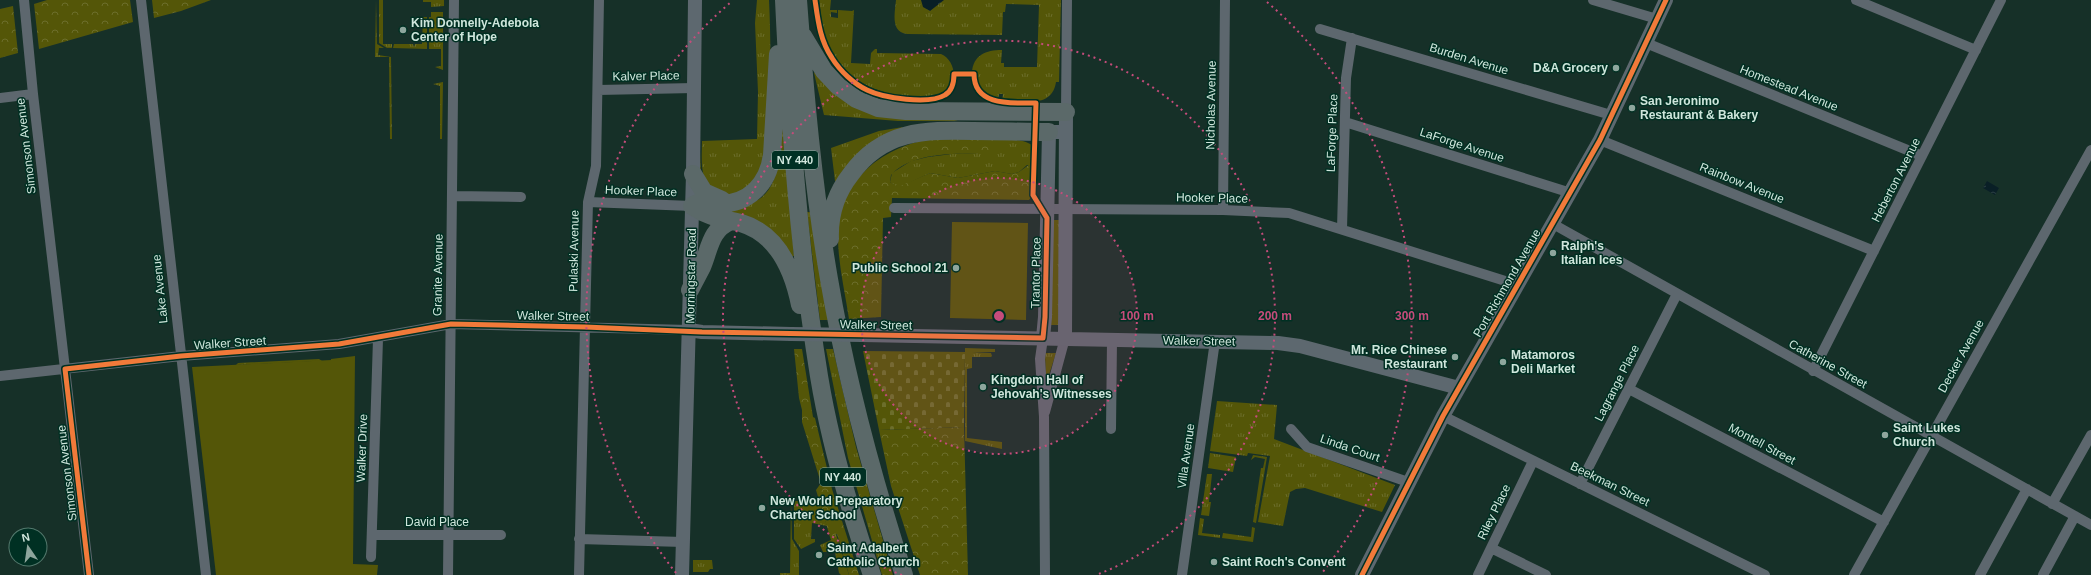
<svg xmlns="http://www.w3.org/2000/svg" width="2091" height="575" font-family="Arial,sans-serif">
<defs>
<pattern id="grass-tufts" width="24" height="20" patternUnits="userSpaceOnUse"><rect width="24" height="20" fill="#545608"/><path d="M3 7l-1-3M5 7V3M7 7l1-3M15 17l-1-3M17 17v-4M19 17l1-3" fill="none" stroke="#6c6e2b"/></pattern>
<pattern id="forest-crowns" width="20" height="18" patternUnits="userSpaceOnUse"><rect width="20" height="18" fill="#545608"/><path d="M2 6a3 3 0 1 1 6 0M12 15a3 3 0 1 1 6 0" fill="none" stroke="#6c6e2b"/></pattern>
<pattern id="cemetery-stones" width="16" height="16" patternUnits="userSpaceOnUse"><rect width="16" height="16" fill="#545608"/><path d="M2 7V4a2 2 0 0 1 4 0v3zM10 15v-3a2 2 0 0 1 4 0v3z" fill="#6c6e2b"/></pattern>
<pattern id="water-ripples" width="26" height="14" patternUnits="userSpaceOnUse"><rect width="26" height="14" fill="#091f26"/><path d="M2 4q2-2 4 0t4 0M15 11q2-2 4 0t4 0" fill="none" stroke="#2c4045"/></pattern>
</defs>
<rect width="100%" height="100%" fill="#163028"/>
<!-- grass -->
<path fill="url(#grass-tufts)" d="M376 0 377 44 384 48H379L378 55 391 57 392 139H390L389 57H375Z
M379 0H383V44H392V48H387L379 43Z
M423 0H444V6L431 7V2H423Z
M757 0H769C771 42 771 83 768 125 767 138 767 152 763 165 756 185 721 213 704 188 697 177 698 164 699 152H700C701 170 699 189 720 195V192C698 186 702 159 702 141L757 139 758 92 755 23Z
M819 0H831L830 10H837V13L831 12V17L838 18V10L852 11 854 10 851 63 870 64 871 53 875 49H877V53L941 54C957 61 959 87 941 95 932 99 918 96 908 96 870 94 837 73 825 36 821 24 821 12 819 0Z
M896 0H1061L1059 82H1056C1052 109 1022 101 1002 101L1003 94H999L998 101C984 97 977 88 976 73H972C973 55 986 50 1002 50L1001 63H1004V67H1037L1039 5 1006 4 1005 12H1003L1002 35 907 34C890 32 895 12 896 0Z
M431 12H443V70L435 67 441 66V49H429V17H431Z
M423 17H427V49L393 48 394 44H413L414 47 415 44H422Z
M817 72 831 87 958 121H898L824 115 814 73Z
M443 82 442 139H440V86L433 84Z
M783 122 794 256 790 257 721 209C731 207 744 207 754 202 782 190 779 147 783 122Z
M903 127 839 182 835 181 831 148 879 131Z
M997 139C1009 140 1025 138 1034 147V166L1027 165 1019 172 1012 174 995 171 958 178 930 173 898 188 890 182 892 173 911 161 928 157 952 154 979 153Z
M807 212H810L828 320H820Z
M1053 220H1061L1060 325H1051Z
M965 348 995 349V352H972L991 353 992 356 991 357H972V368L967 369V438L1002 442V449L965 441Z
M826 349H833L856 447 893 575H882L848 458Z
M1045 353H1056L1046 384V383Z
M319 359 322 361 236 365 238 363Z
M1217 401 1277 405 1274 439 1395 485 1382 512 1305 488 1296 489 1290 492 1283 526 1258 522 1270 456 1248 453 1247 456 1210 451Z
M1210 453 1236 457 1233 472 1208 468Z
M1253 455 1267 457 1256 523 1253 522 1261 468H1263L1265 459 1255 457 1251 460Z
M1207 474H1212L1209 502H1211L1209 516 1201 515Z
M791 500 792 539 799 551V575H780V573H790Z
M794 501H819L827 526 812 523 811 539H815V542L801 549 794 539Z
M1200 518 1204 519 1202 533 1220 535V538L1198 535Z
M1252 527 1255 528 1253 542 1222 538 1223 533 1251 537Z
M836 534 849 575H841L839 573 835 552H823L820 545 831 540 830 537Z
M693 560H712L713 569H710L708 572H693Z"/>
<!-- forest -->
<path fill="url(#forest-crowns)" d="M47 0H130L133 22 39 49 34 4Z
M152 0H211L181 11 154 18Z
M13 6 18 53 0 58V9Z
M930 139H997L995 149C982 155 966 153 952 154 932 155 905 159 891 175L890 182 898 187 930 173 958 178 995 171 1012 174 1019 172 1030 164 1034 166 1032 196 1029 200 892 198 891 217 883 218 881 317 849 319C845 292 838 264 838 237 838 182 880 148 930 139Z
M794 349H802L813 417 815 418 832 489 859 575H849L837 534 830 537 816 490 821 483 802 422V410L799 398Z
M964 427 968 575H920L891 486 879 430Z"/>
<!-- cemetery -->
<path fill="url(#cemetery-stones)" d="M863 351 965 352 964 427 879 430Z"/>
<!-- green -->
<path fill="#545608" d="M952 222 1028 223 1026 320 950 318Z
M355 356 353 564 378 565 377 575H216L192 367 331 360V359Z"/>
<!-- water -->
<path fill="url(#water-ripples)" d="M921 0H944L930 11 923 7Z
M1987 181 1999 188 1995 195 1983 188Z"/>
<g fill="none" stroke-linecap="round" stroke-linejoin="round">
<!-- street -->
<path stroke="#5d676e" stroke-width="10" d="M24 0 33 94 89 575
M141 0 206 575
M1593 0 1657 19
M1856 0 1976 50
M1320 29 1611 115
M1646 43 1922 156
M598 90 694 88
M0 98 33 94
M1066 112 1067 0
M1345 122 1571 193
M1600 140 1874 251
M452 196 521 197
M588 202 692 206
M894 208 1223 210 1289 213 1518 285
M1223 210 1225 0
M1553 224 2091 525
M1342 229 1346 78 1352 38
M1043 338 1040 359 1044 417 1045 575
M1813 371 2001 0
M0 376 181 356 339 344 451 324 689 330
M1629 389 1884 522
M1045 412 1065 338
M1443 416 1765 575
M1111 429 1112 340
M1291 429 1307 447 1408 482
M1580 484 1677 294
M2052 504 2091 435
M372 535H501
M579 539 683 542
M1491 548 1546 575
M371 557 378 339
M448 575 454 0
M579 575 588 202 596 166 599 0
M1182 575 1215 341
M1478 575 1533 461
M1854 575 2091 150
M1980 575 2027 489
M2043 575 2075 516"/>
<!-- secondary -->
<path stroke="#5d686f" stroke-width="14" d="M689 330 702 332 791 334
M862 335 1278 343 1300 346 1459 388
M1043 338 1045 317 1049 132H1059
M1065 338 1066 112
M682 575 693 174 695 0
M1362 575 1443 416 1600 140 1666 0"/>
<!-- highway -->
<path stroke="#5b6969" stroke-width="18" d="M784 0C790 125 799 252 819 376 830 443 850 511 872 575
M798 0C805 94 813 187 829 279 846 379 873 479 904 575
M803 36 824 71 838 86 856 99 878 108 906 111 1066 112
M778 54 772 155C768 184 749 204 719 204 708 204 701 199 692 206 710 218 721 218 741 223 778 234 793 270 800 305
M693 174 704 192 722 200
M830 239C829 215 836 193 851 174 883 130 924 130 973 131 999 131 1024 132 1049 132
M690 290C694 282 698 275 702 267 710 248 710 230 731 221"/>
<!-- secondary-bridge -->
<path stroke="#5d686f" stroke-width="14" d="M791 334 862 335"/>
<defs>
<path id="cycleway" d="M89 575 65 369 181 356 339 344 451 324 585 327 702 332 1043 338 1045 317 1047 218 1033 195 1036 103C1013 103 974 107 974 74H954C954 83 952 91 945 95 929 105 883 98 867 90 854 84 840 71 832 58 820 40 818 21 815 0
M1362 575 1443 416 1600 140 1666 0"/>
</defs>
<!-- cycleway casing -->
<use href="#cycleway" stroke="#003023" stroke-width="8"/>
<!-- cycleway -->
<use href="#cycleway" stroke="#f17a3a" stroke-width="5"/>
</g>
<!-- distance rings -->
<circle cx="999" cy="316" r="138" fill="#c54c7b" fill-opacity=".12"/>
<g fill="none" stroke="#c54c7b" stroke-width="2" stroke-dasharray="2 4">
<circle cx="999" cy="316" r="138"/>
<path d="M902 575A276 276 0 1 1 1096 575"/>
<path d="M676 573A413 413 0 0 1 731 2M1267 2A413 413 0 0 1 1322 573"/>
</g>
<!-- markers -->
<g fill="#8ea69d" stroke="#003023" stroke-width="1.5">
<circle cx="403" cy="30" r="4"/>
<circle cx="1616" cy="68" r="4"/>
<circle cx="1632" cy="108" r="4"/>
<circle cx="1553" cy="253" r="4"/>
<circle cx="956" cy="268" r="4"/>
<circle cx="1455" cy="357" r="4"/>
<circle cx="1503" cy="362" r="4"/>
<circle cx="983" cy="387" r="4"/>
<circle cx="1885" cy="435" r="4"/>
<circle cx="762" cy="508" r="4"/>
<circle cx="819" cy="555" r="4"/>
<circle cx="1214" cy="562" r="4"/>
</g>
<g text-anchor="middle" stroke-width="3" stroke-linejoin="round" paint-order="stroke">
<!-- shield labels -->
<g fill="#003023" stroke="#91afa4" stroke-width="1">
<rect x="772" y="151" width="46" height="18" rx="3"/>
<rect x="820" y="468" width="46" height="18" rx="3"/>
</g>
<g font-size="11" font-weight="bold" fill="#cfe6dc">
<text x="795" y="164">NY 440</text>
<text x="843" y="481">NY 440</text>
</g>
<!-- poi labels -->
<g font-size="12" font-weight="bold" fill="#cfe6dc" stroke="#003023" text-anchor="start">
<text x="411" y="27">Kim Donnelly-Adebola<tspan x="411" dy="14">Center of Hope</tspan></text>
<text x="1608" y="72" text-anchor="end">D&amp;A Grocery</text>
<text x="1640" y="105">San Jeronimo<tspan x="1640" dy="14">Restaurant &amp; Bakery</tspan></text>
<text x="1561" y="250">Ralph's<tspan x="1561" dy="14">Italian Ices</tspan></text>
<text x="948" y="272" text-anchor="end">Public School 21</text>
<text x="1447" y="354" text-anchor="end">Mr. Rice Chinese<tspan x="1447" dy="14">Restaurant</tspan></text>
<text x="1511" y="359">Matamoros<tspan x="1511" dy="14">Deli Market</tspan></text>
<text x="991" y="384">Kingdom Hall of<tspan x="991" dy="14">Jehovah's Witnesses</tspan></text>
<text x="1893" y="432">Saint Lukes<tspan x="1893" dy="14">Church</tspan></text>
<text x="770" y="505">New World Preparatory<tspan x="770" dy="14">Charter School</tspan></text>
<text x="827" y="552">Saint Adalbert<tspan x="827" dy="14">Catholic Church</tspan></text>
<text x="1222" y="566">Saint Roch's Convent</text>
</g>
<!-- street labels -->
<g font-size="12" fill="#cfe6dc" stroke="#003023">
<text transform="translate(1469 59) rotate(17)" y="4">Burden Avenue</text>
<text transform="translate(646 76) rotate(-1)" y="4">Kalver Place</text>
<text transform="translate(1789 88) rotate(22)" y="4">Homestead Avenue</text>
<text transform="translate(1211 105) rotate(-89)" y="4">Nicholas Avenue</text>
<text transform="translate(1332 133) rotate(-88)" y="4">LaForge Place</text>
<text transform="translate(1462 145) rotate(18)" y="4">LaForge Avenue</text>
<text transform="translate(26 146) rotate(-97)" y="4">Simonson Avenue</text>
<text transform="translate(1896 180) rotate(-63)" y="4">Heberton Avenue</text>
<text transform="translate(1742 183) rotate(22)" y="4">Rainbow Avenue</text>
<text transform="translate(641 191) rotate(2)" y="4">Hooker Place</text>
<text transform="translate(1212 198) rotate(1)" y="4">Hooker Place</text>
<text transform="translate(574 251) rotate(-89)" y="4">Pulaski Avenue</text>
<text transform="translate(1036 273) rotate(-89)" y="4">Trantor Place</text>
<text transform="translate(438 275) rotate(-89)" y="4">Granite Avenue</text>
<text transform="translate(691 276) rotate(-89)" y="4">Morningstar Road</text>
<text transform="translate(1507 283) rotate(-60)" y="4">Port Richmond Avenue</text>
<text transform="translate(160 289) rotate(-96)" y="4">Lake Avenue</text>
<text transform="translate(553 316) rotate(1)" y="4">Walker Street</text>
<text transform="translate(876 325) rotate(1)" y="4">Walker Street</text>
<text transform="translate(1199 341) rotate(1)" y="4">Walker Street</text>
<text transform="translate(230 343) rotate(-4)" y="4">Walker Street</text>
<text transform="translate(1961 356) rotate(-61)" y="4">Decker Avenue</text>
<text transform="translate(1828 364) rotate(29)" y="4">Catherine Street</text>
<text transform="translate(1617 383) rotate(-63)" y="4">Lagrange Place</text>
<text transform="translate(1762 444) rotate(28)" y="4">Montell Street</text>
<text transform="translate(362 448) rotate(-88)" y="4">Walker Drive</text>
<text transform="translate(1350 448) rotate(19)" y="4">Linda Court</text>
<text transform="translate(1186 456) rotate(-82)" y="4">Villa Avenue</text>
<text transform="translate(67 473) rotate(-97)" y="4">Simonson Avenue</text>
<text transform="translate(1610 484) rotate(26)" y="4">Beekman Street</text>
<text transform="translate(1494 512) rotate(-64)" y="4">Riley Place</text>
<text x="437" y="526">David Place</text>
</g>
</g>
<circle cx="999" cy="316" r="6" fill="#c54c7b" stroke="#003023" stroke-width="2"/>
<g font-size="12" text-anchor="middle" font-weight="bold" fill="#c54c7b" stroke="#003023" stroke-width="3" stroke-linejoin="round" paint-order="stroke">
<text x="1137" y="320">100 m</text>
<text x="1275" y="320">200 m</text>
<text x="1412" y="320">300 m</text>
</g>
<!-- north arrow -->
<g transform="translate(28 547) rotate(347)"><circle r="19" fill="#003023" stroke="#53796d"/>
<path d="M0-3L7 15L0 10L-7 15Z" fill="#8ea69d"/>
<text y="-6" font-size="11" font-weight="bold" text-anchor="middle" fill="#cfe6dc">N</text>
</g>
</svg>
